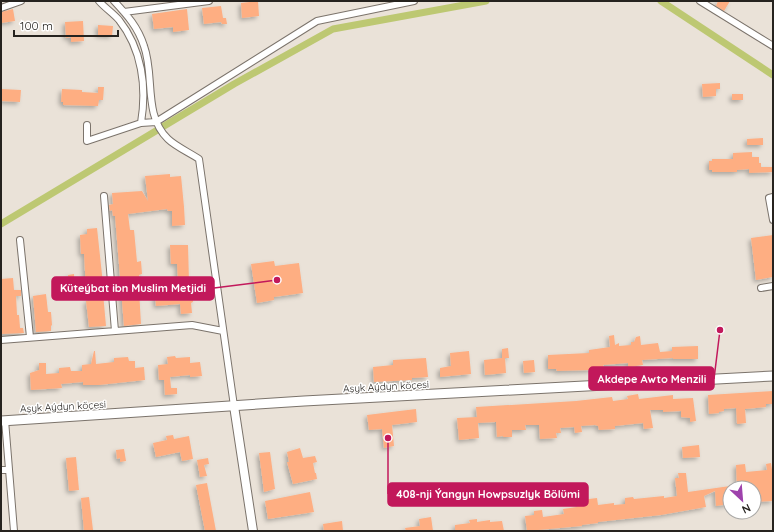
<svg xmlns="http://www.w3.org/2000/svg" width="774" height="532" font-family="Quicksand,sans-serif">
<defs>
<filter id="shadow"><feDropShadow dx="-2.5" dy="2.5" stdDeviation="2" flood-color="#0004"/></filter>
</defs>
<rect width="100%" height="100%" fill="#eae2d8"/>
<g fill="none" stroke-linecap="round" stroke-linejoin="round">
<!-- canal -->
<path stroke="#bdc872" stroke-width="7" d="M661 1 773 75
M1 224 234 84 333 29 486 1"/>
</g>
<!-- building -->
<path fill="#feae82" filter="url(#shadow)" d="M258 1 259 16 242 18 241 3Z
M718 1H730L724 11 716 6Z
M221 6 223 18H226L227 24H222L221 22 204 24 202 8Z
M13 9 15 21 1 23V12Z
M187 9 189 30 173 32V27L154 29 152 14Z
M83 21 84 41 71 42V37L66 38 65 22Z
M98 25 113 26 112 36 98 35Z
M720 83V89H716V96L703 97 702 84Z
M98 87H104L103 100H99L98 106 63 105V102H61L62 89 82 90V92L98 93Z
M1 89 21 90 20 102 1 101Z
M732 94H743V100H732Z
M763 138V145H747V139Z
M752 152V157H759V163H761V167H773V172L749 173V169L737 170V172H712V170H709V161H712V159H733V153Z
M170 174V177L181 176 184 207 185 225 172 226V211H168L167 209 128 214 130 230H134L137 262 141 261 142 274 139 275 141 290H139L141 324 124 326 115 216H113L112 210 110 211 109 205 113 204 112 193 142 191 148 201 145 176Z
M97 228 103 284H107V293H103L106 326 89 327 86 301H90L89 289H86L84 254H81L80 235 87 234V229Z
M773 235V277L756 280 751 238Z
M170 245H188L189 282H191L193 302 191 303 192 313 181 314 180 304 156 306 154 283 166 282 167 294 174 283H178L177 264H171Z
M274 261 275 266 299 263 303 293 274 297V300L257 303 251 264Z
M74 274 75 291H69L68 275Z
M13 278 14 290H21V296H16L17 315H19L20 328H23L24 333 1 334V279Z
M46 294 48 312H51L52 325 51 326V331L36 332 33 296Z
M614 335 615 345 619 343V346L631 345V342H634L636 337 640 336 641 345 658 343 660 352 672 351V347L698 346V359H673V358L642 360 643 365 628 367V363L603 365 604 367 591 369V370L557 371 556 369H548V355L589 353V350L610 347 609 336Z
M508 348 509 358H505L506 373 485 375 484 360 502 358V349Z
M94 351H95L96 364 114 362V358L128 357 129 361H135V368L144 367 145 380 99 385H83V382L61 384 62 388 31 390 30 373 39 370V363H46V374L59 373V368L70 367 71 371H82V365L91 364Z
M469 351 471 374 440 377V368L451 366 450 353Z
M175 356 176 358 190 357V363L200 362 202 376 190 377V375L170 377 171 388H177V394L165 395 164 380H159L158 365 168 364 167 357Z
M426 358 428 377 412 378V380L374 382 373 367 393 365V360Z
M534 360 535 372 524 373 523 361Z
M773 391V404H766V407L745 409 746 423 737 424 736 408 724 409V411L719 412V413L709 414 708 395Z
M638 394 639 399 673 395V399L693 398 696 421 690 422V418L681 417V411L663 412V410H650L653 428 644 429 643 423 615 426V429L599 430 598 426 595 425 581 426 582 432 575 433 574 427 560 428 561 433H556L557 438 540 439 539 425H525L526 430H512V437H503V436L497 437 496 422 478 423 479 438 459 440 457 418 477 417 476 407 576 401 612 397 613 401 628 399 627 396Z
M416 409 417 422 392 425 394 446 384 448 382 429 369 430 367 415Z
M173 435 174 439 189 436 193 459 182 461 180 452 156 457 153 443 167 440 166 436Z
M699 445 700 457 683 458 682 447Z
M300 448 303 458 315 456 317 462 313 463 315 473H316L317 479 293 484 287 462H289L287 452Z
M124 449 126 461 120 462V458L117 459 116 450Z
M270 452 275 489 264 492 259 453Z
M76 457 79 490 69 491 66 458Z
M208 458 209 464 204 465 207 476 200 477 197 460Z
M771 463 773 476V501L754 502V488H737L736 465 745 464 746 472 767 470 766 464Z
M678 473H686L688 492 730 486V504L716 506 715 491 704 496 706 507 661 515 598 522V523L582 525V526L527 531 525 516 534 515V511L542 510 543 517 564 514 563 509 577 507V503L581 502V500L597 498 598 505 614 503V505L625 504V498L633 497 634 499 664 496V498L677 496 675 478H679Z
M207 483 216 531H205L196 485Z
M310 492 314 512 268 519 265 501Z
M89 497 93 530 84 531 81 498Z
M431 517 433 531H406L405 528 420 526 419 519Z
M477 519V522L490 520V522L502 521 504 531H455V525L470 523 469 520Z
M342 521 343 531H324L323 524Z"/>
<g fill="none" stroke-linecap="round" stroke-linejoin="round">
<defs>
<path id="minor" d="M99 1C105 8 113 13 119 20 142 49 147 87 141 123
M114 1C127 15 138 27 144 46 155 76 143 115 168 139 175 146 190 153 199 159L234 406
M700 1 773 46
M1 8 21 1
M124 12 209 1
M87 125V141L141 123 156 122 317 21 414 1
M104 196 115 331
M773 197 769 198 773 220
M20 240 30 337
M761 288 773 286
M1 340 192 325 223 331
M5 420 14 531
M1 470H9"/>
<path id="tertiary" d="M234 406 253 531"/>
<path id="secondary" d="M1 421 304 401 773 376"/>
</defs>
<!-- minor casing -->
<use href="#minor" stroke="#7b736b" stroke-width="8"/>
<!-- tertiary casing -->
<use href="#tertiary" stroke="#7b736b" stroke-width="10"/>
<!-- secondary casing -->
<use href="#secondary" stroke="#7b736b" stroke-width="11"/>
<!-- minor -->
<use href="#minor" stroke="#fff" stroke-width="6"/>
<!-- tertiary -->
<use href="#tertiary" stroke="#fff" stroke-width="8"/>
<!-- secondary -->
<use href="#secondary" stroke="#fff" stroke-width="9"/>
</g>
<g text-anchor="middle" stroke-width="3" stroke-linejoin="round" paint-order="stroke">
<!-- street labels -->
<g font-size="10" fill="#26231f" stroke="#fff">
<text transform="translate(386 386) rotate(-3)" y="4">Aşyk Aýdyn köçesi</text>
<text transform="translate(63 406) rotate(-3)" y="4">Aşyk Aýdyn köçesi</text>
</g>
</g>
<!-- callouts -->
<path fill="none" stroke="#c2185b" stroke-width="1.5" d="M277 280L214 288M720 330L714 379M388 438L388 494"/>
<g fill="#c2185b" stroke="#fff" stroke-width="1.5">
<circle cx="277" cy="280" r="4"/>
<circle cx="720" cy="330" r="4"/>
<circle cx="388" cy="438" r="4"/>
</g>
<g fill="#c2185b" stroke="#c2185b" stroke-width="1.5">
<rect x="52" y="277" width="162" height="23" rx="4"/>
<rect x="589" y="367" width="125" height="23" rx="4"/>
<rect x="388" y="483" width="200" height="23" rx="4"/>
</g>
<g font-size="11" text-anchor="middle" font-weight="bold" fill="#fff">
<text x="133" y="292">Küteýbat ibn Muslim Metjidi</text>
<text x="652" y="383">Akdepe Awto Menzili</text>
<text x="488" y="498">408-nji Ýangyn Howpsuzlyk Bölümi</text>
</g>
<!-- border -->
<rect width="774" height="532" fill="none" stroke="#26231f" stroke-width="4"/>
<!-- north arrow -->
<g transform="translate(742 500) rotate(154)"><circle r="19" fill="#ffffff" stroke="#a8a7a5"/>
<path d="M0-3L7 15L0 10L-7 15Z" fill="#9e42ac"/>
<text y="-6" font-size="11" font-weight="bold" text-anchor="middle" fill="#26231f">N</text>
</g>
<!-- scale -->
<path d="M14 30v6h104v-6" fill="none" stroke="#26231f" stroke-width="2"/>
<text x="20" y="30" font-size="12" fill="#26231f" stroke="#ffffff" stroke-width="3" paint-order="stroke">100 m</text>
</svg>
